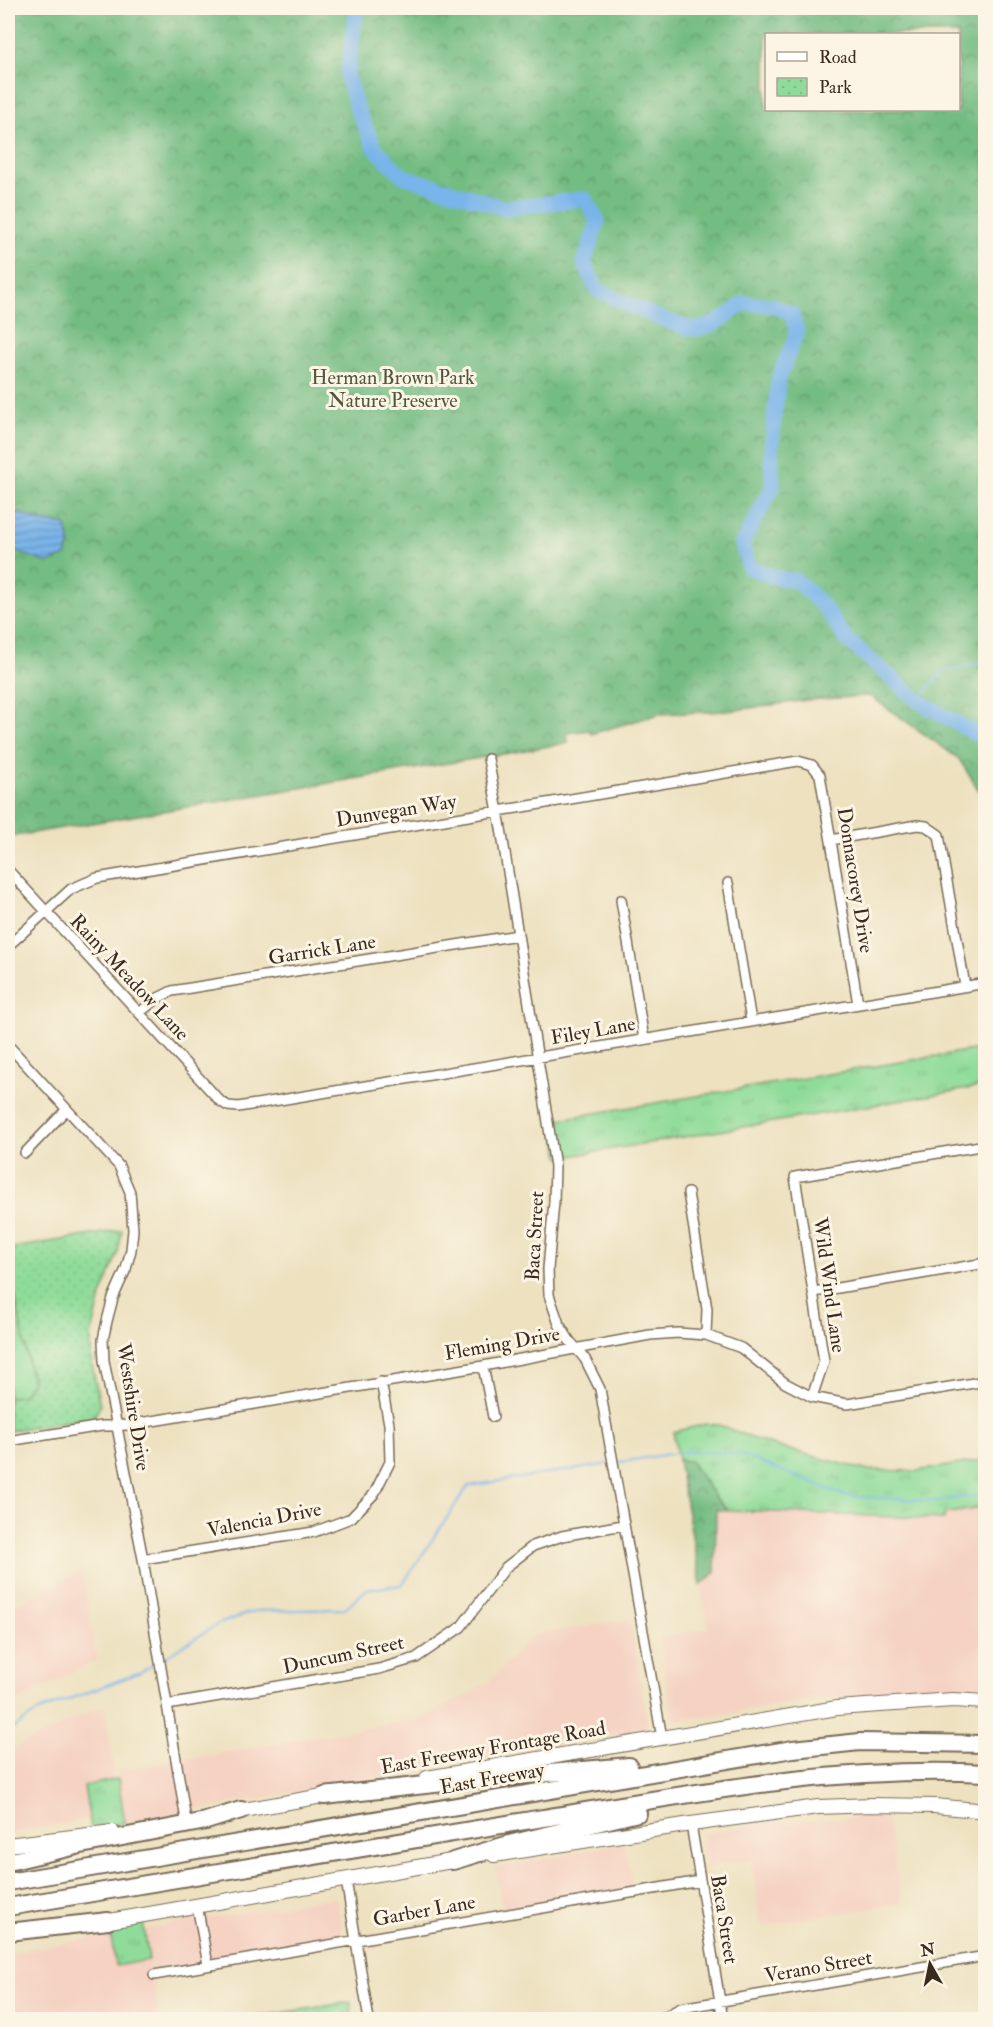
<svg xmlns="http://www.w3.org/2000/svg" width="993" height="2027" font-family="'IM FELL Double Pica',serif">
<defs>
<pattern id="grass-tufts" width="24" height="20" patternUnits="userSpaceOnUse" patternTransform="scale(1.5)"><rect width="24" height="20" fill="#8fdc9a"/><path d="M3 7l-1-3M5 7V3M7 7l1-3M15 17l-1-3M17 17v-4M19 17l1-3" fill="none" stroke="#7cbd84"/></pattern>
<pattern id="forest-crowns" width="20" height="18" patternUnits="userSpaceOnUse" patternTransform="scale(1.5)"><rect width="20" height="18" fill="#73bc82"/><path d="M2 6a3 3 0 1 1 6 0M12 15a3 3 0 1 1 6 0" fill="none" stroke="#60996a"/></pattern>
<pattern id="park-dots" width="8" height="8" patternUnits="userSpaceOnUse" patternTransform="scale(1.5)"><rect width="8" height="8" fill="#8fdc9a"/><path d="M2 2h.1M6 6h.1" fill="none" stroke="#7cbd84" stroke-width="1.8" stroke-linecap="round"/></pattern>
<pattern id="water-rules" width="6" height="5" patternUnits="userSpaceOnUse" patternTransform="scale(1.5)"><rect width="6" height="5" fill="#79b4ea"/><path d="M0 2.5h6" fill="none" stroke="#6493bd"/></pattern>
</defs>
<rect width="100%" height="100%" fill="#fcf5e5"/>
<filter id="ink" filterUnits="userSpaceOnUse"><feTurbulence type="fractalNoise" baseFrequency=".0167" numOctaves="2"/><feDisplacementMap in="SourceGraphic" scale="12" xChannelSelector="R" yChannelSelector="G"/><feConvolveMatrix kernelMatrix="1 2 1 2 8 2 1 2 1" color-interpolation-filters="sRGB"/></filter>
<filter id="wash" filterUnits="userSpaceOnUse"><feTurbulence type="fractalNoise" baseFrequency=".008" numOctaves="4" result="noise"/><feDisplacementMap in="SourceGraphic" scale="24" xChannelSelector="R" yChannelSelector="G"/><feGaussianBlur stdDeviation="1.35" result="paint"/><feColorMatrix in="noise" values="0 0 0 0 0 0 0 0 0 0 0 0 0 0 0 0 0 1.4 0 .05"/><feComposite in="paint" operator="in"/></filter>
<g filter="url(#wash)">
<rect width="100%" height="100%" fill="#ede1c0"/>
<!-- built -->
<path fill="#f5d2c2" d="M985 1507V1692H911L817 1699 679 1721 672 1715 659 1637 709 1628 701 1585 715 1571 716 1510 943 1519 944 1515Z
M82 1570 97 1660 8 1706V1609Z
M629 1619 649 1728 125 1823 117 1771 424 1718 488 1683 533 1635Z
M104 1705 115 1778 83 1786 89 1819 8 1833V1752L16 1747Z
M886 1814 902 1903 761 1926 751 1860 706 1867 701 1833 762 1825Z
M624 1843 633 1889 503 1910 495 1868Z
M336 1897 343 1939 153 1972 146 1929Z
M110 1935 116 1966 149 1960 159 2019 8 2020V1953Z"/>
<!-- grass -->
<path fill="url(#grass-tufts)" stroke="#65835c" stroke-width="1.5" d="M985 1048V1086L560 1158 553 1120Z
M706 1424 719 1425 768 1444 865 1470 917 1471 985 1460V1507L944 1514V1519L727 1510 715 1497 690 1461 678 1460 673 1432Z
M118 1779 125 1823 91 1829 84 1786Z
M143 1921 149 1960 116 1966 109 1927Z"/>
<!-- forest -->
<path fill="url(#forest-crowns)" stroke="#577350" stroke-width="1.5" fill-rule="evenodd" d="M8 8H985V800L959 759 870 696 807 700 728 711 659 714 591 734 590 730 567 733 568 743 8 837ZM766 34H958V110H766Z
M678 1460 690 1461 715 1497 727 1510H716L715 1572 701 1585Z"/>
<!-- park -->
<path fill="url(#park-dots)" stroke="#65835c" stroke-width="1.5" d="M122 1230 118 1253 101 1296 91 1337V1359L100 1406 94 1417 8 1431V1249Z
M351 2002 352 2018 340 2019H242Z"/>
<!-- pitch -->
<path fill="#8fdc9a" stroke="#65835c" stroke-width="1.5" d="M14 1291 32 1382 22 1396 8 1397V1292Z"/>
<!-- water -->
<path fill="url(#water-rules)" stroke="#5a6f84" stroke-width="1.5" d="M8 513H19L43 522 65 524 70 541 66 556 48 563 14 551H8Z"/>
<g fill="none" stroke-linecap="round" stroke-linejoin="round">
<!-- stream -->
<path stroke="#79b4ea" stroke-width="2" d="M920 702 924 694 943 671 986 662
M615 1463 688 1451 739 1454 846 1496 937 1501 986 1494
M161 1660 218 1624 255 1611 345 1609 367 1589 402 1585 468 1486 609 1464
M8 1732 39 1711 141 1672 156 1663"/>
<!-- river -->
<path stroke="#79b4ea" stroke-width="15" d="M357 8 347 76 357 109 375 148 403 176 505 208 585 199 598 221 584 263 597 290C616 298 679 330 696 329 715 327 730 314 744 303L772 305 792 314 797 333 779 377 775 409 771 451 773 487 742 544 749 567 771 576 797 581 823 606 847 640 920 702 986 740"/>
</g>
</g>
<g filter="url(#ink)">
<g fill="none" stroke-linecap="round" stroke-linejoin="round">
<defs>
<path id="street" d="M488 759 500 822 555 1166 554 1202 548 1269 549 1295 559 1324 569 1340 585 1359 600 1389 662 1738
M831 840 917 825 926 826 939 835 965 986
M8 870 220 1101 228 1106 238 1107 986 983
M728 883 751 1021
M621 900 644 1039
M8 946 71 889 97 878 798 761 812 765 820 775 858 1004
M139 1013 158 998 172 991 518 935
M8 1045 119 1166 130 1192 133 1230 131 1250 126 1269 113 1298 107 1321 103 1340 104 1361 143 1559 186 1820
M25 1153 67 1109
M688 1193 707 1309 706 1335
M814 1292 986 1263
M483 1366 493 1417
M812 1397 824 1361 795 1177 986 1145
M8 1441 102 1426 128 1425 483 1366 650 1335 678 1333 706 1335 741 1348 785 1383 812 1397 847 1404 986 1381
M143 1559 314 1532 351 1518 374 1494 390 1462 389 1424 381 1382
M167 1705 379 1669 416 1658 461 1627 506 1567 533 1546 562 1536 623 1525
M691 1824 723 2020
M346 1880 369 2020
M197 1905 208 1965
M154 1975 700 1881
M658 2020 681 2008 986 1956"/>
<path id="secondary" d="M427 1778 837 1708 953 1700 986 1702
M232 1812 334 1794
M8 1845 112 1832
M494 1855 691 1824 818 1807 872 1805 935 1806 986 1811
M98 1923 463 1859"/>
<path id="highway" d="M324 1796 471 1780 629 1766
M453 1861 509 1844 638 1813
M8 1862 81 1845 206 1821 241 1810
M8 1882 793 1749 860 1742 986 1744
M8 1907C184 1878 360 1849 537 1819 685 1795 834 1765 986 1773
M8 1932 108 1921"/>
</defs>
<!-- street casing -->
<use href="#street" stroke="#796a57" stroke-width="12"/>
<!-- secondary casing -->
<use href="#secondary" stroke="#796a57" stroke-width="16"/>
<!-- highway casing -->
<use href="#highway" stroke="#796a57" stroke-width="20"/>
<!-- street -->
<use href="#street" stroke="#fff" stroke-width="9"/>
<!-- secondary -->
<use href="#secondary" stroke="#fff" stroke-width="14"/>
<!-- highway -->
<use href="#highway" stroke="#fff" stroke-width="16"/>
</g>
</g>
<g text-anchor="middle" stroke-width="6" stroke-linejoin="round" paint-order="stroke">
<!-- park labels -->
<g font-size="20" fill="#50563d" stroke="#fcf5e5">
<text x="393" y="384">Herman Brown Park<tspan x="393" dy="23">Nature Preserve</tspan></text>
</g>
<!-- street labels -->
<g font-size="20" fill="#3b2a1e" stroke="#fcf5e5">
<text transform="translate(396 810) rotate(-9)" y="7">Dunvegan Way</text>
<text transform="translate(856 880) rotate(81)" y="7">Donnacorey Drive</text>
<text transform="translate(322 949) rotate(-9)" y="7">Garrick Lane</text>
<text transform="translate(130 977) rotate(47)" y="7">Rainy Meadow Lane</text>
<text transform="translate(593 1030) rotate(-10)" y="7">Filey Lane</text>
<text transform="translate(534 1236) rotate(-87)" y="7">Baca Street</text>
<text transform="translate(830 1285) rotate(82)" y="7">Wild Wind Lane</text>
<text transform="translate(502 1343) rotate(-10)" y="7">Fleming Drive</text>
<text transform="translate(134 1407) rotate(81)" y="7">Westshire Drive</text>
<text transform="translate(264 1519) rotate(-11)" y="7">Valencia Drive</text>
<text transform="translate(343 1654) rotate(-12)" y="7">Duncum Street</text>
<text transform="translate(493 1747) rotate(-10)" y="7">East Freeway Frontage Road</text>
<text transform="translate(492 1778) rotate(-10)" y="7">East Freeway</text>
<text transform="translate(424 1910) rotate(-10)" y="7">Garber Lane</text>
<text transform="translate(725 1919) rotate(81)" y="7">Baca Street</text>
<text transform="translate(818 1966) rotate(-10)" y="7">Verano Street</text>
</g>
</g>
<!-- margin -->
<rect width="993" height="2027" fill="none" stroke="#fcf5e5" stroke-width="30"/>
<!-- legend -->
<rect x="765" y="33" width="195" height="78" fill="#fcf5e5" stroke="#afa495" stroke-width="1.5"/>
<rect x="777" y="52" width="30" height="9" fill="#ffffff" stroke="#afa495" stroke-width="1.5"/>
<text x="819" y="63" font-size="18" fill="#3b2a1e">Road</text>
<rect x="777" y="78" width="30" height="18" fill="url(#park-dots)" stroke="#afa495" stroke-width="1.5"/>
<text x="819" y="93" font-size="18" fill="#3b2a1e">Park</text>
<!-- north arrow -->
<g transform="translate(930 1964) rotate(351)" stroke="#fcf5e5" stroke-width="4.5" paint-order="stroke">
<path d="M0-4.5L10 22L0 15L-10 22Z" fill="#3b2a1e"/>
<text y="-9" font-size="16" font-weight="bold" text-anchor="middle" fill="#3b2a1e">N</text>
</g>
</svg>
